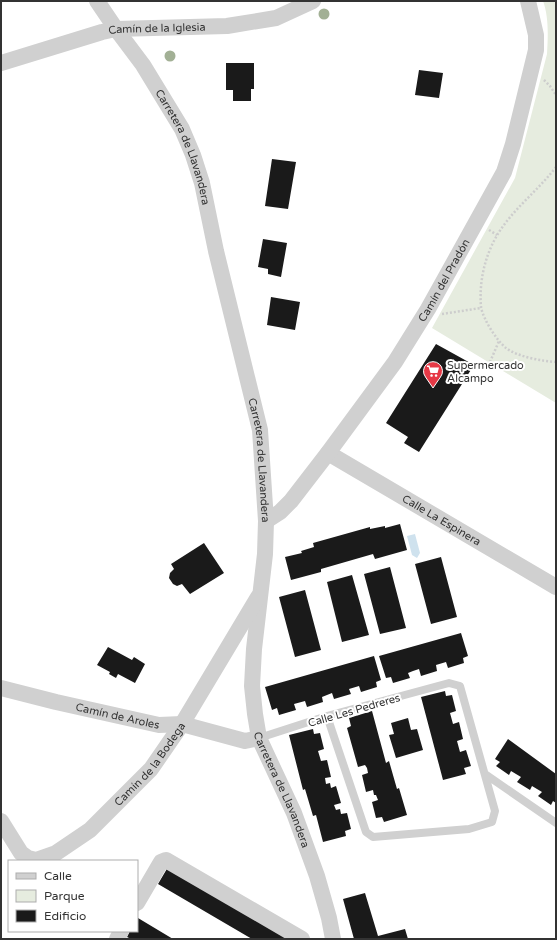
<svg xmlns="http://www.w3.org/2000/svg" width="557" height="940" font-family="'Varela Round',sans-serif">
<rect width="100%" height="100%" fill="#fff"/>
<!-- green -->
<path fill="#e6ecdf" d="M543 1H556V403L432 328 515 178 547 54C548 37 549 17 543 1Z"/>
<!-- water -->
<path fill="#cfe2ee" d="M415 534 420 553 417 558 412 555 407 536Z"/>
<!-- building -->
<path fill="#1a1a1a" d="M226 63H254V89H251V101H233V90H226Z
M419 70 443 73 439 98 415 95Z
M272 159 296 162 288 209 265 206Z
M263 239 287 243 281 277 268 274V269L258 267Z
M271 297 300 302 295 330 267 325Z
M436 344 474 365 419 452 404 443 408 437 386 423Z
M400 524 407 550 375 559 373 554 321 569V572L291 580 285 557 302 553 301 551 314 547 313 543 370 527V529L385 526V528Z
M204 543 224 573 190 594 182 584 177 586 173 584 169 578 170 573 174 569 171 564Z
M441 557 457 617 431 624 415 564Z
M390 567 406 628 380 634 364 574Z
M352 575 369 635 342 642 327 582Z
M305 590 321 650 295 657 279 597Z
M461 633 468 656 463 658 464 663 448 668 446 662 436 665 437 671 421 676 419 669 413 671 408 673 410 678 393 683 391 677 386 678 379 656Z
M108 647 132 660 134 657 145 664 135 683 118 674 116 678 109 674 110 672 97 665Z
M374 656 381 680 376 682 377 687 361 692 359 686 349 689 351 694 334 699 332 693 322 697 323 702 307 707 305 701 294 704 296 710 279 715 277 708 272 710 265 687Z
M445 691 446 696 452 695 456 711 450 713 453 724 459 722 463 739 457 741 460 752 466 750 471 766 464 768 466 774 443 780 421 697Z
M372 711 386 763 389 761 397 789 399 788 407 815 384 822 382 817 376 818 372 802 378 800 376 795H374L373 790 366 792 362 775 368 773 367 768 365 765 358 767 347 728 351 726 349 718Z
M408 718 411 730 417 729 423 750 396 758 389 735 394 734 391 723Z
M313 729 314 734 320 733 324 749 318 751 321 761 327 760 331 777 325 778 326 784 330 783 331 788 336 786 341 803 334 805 336 810 340 809 341 814 347 813 351 829 345 831 346 836 323 842 316 815 313 816 305 789 303 790 289 735Z
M508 739 556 774V803L553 801 551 805 538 796 542 792 532 786 530 790 517 782 521 777 511 771 509 775 496 766 500 762 495 759Z
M168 867 291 939H252L158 884Z
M365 893 378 936 405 929 408 939H354L343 899Z
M138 918 173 939H131L127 937 130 931H137V920Z"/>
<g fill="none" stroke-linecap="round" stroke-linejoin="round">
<!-- path -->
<path stroke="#cdcdcd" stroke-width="2.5" stroke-dasharray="2 2" stroke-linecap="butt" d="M544 80 550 86 556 95
M556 167C537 192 510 211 495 239 484 259 479 284 481 307 483 319 497 341 506 348 518 357 542 361 556 362
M489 230 497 235
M442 314 481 308
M490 362 499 341"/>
<!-- service -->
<path stroke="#d0d0d0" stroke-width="8" d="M259 738 327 716 449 683 460 686 495 811 492 822 469 829 373 837 366 832 327 716
M485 774 556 823"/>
<!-- minor -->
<g stroke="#d0d0d0" stroke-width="16">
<path id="s1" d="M97 1 116 29 143 65 182 129 193 155 202 183 216 251 260 430 266 521 265 554 254 649 252 686 255 714 259 738 294 813 317 876 329 918 333 939"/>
<path id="s2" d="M1 63 102 32 116 29 227 26 276 18 313 1"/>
<path id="s3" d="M328 453 556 587"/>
<path id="s4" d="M266 521 280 512 291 501 328 453 395 362 428 309 504 172 513 144 536 50V35L528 1"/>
<path id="s5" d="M1 688 56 702 159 725 182 724 245 741 259 738"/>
<path id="s6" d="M1 821 21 853 28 858 36 860 56 853 90 830 151 769 182 724 258 597"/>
<path d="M137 903 161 862 166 860 302 939"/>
<path d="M117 939 121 931"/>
</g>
</g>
<!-- trees -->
<g fill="#a2b095">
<circle cx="324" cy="14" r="5.5"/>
<circle cx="170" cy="56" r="5.5"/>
</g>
<!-- icons -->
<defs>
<symbol id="supermarket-pin" viewBox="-11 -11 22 30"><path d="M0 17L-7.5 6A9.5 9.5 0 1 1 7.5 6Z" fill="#e63946" stroke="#fff"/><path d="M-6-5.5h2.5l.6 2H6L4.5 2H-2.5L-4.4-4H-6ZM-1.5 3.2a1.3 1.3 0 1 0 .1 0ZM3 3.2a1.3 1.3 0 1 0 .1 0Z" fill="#fff"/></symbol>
</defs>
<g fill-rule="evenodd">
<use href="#supermarket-pin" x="422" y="360" width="22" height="30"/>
</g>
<g text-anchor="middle" stroke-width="4" stroke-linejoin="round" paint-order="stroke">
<!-- street labels -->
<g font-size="11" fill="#333" stroke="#fff">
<text dy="4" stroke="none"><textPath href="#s2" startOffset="161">Camín de la Iglesia</textPath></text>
<text dy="4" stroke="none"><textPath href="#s1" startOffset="171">Carretera de Llavandera</textPath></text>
<text dy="4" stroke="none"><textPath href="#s4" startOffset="301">Camín del Pradón</textPath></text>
<text dy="4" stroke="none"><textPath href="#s1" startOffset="495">Carretera de Llavandera</textPath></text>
<text dy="4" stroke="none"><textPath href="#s3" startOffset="132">Calle La Espinera</textPath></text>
<text transform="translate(354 710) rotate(-16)" y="4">Calle Les Pedreres</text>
<text dy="4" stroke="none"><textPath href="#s5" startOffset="120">Camín de Aroles</textPath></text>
<text dy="4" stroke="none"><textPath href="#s6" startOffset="206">Camín de la Bodega</textPath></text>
<text dy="4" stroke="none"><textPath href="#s1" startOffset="831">Carretera de Llavandera</textPath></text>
</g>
<!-- poi labels -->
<g font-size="11" fill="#333" stroke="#fff" text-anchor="start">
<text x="447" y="369">Supermercado<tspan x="447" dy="13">Alcampo</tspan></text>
</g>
</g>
<!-- border -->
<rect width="557" height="940" fill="none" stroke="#333333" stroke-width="4"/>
<!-- legend -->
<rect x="8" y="860" width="130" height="72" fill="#ffffff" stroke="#adadad"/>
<rect x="16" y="873" width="20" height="6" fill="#d0d0d0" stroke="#adadad"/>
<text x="44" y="880" font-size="12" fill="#333333">Calle</text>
<rect x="16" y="890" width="20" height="12" fill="#e6ecdf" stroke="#adadad"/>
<text x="44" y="900" font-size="12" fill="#333333">Parque</text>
<rect x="16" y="910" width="20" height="12" fill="#1a1a1a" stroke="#adadad"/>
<text x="44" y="920" font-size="12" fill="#333333">Edificio</text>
</svg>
